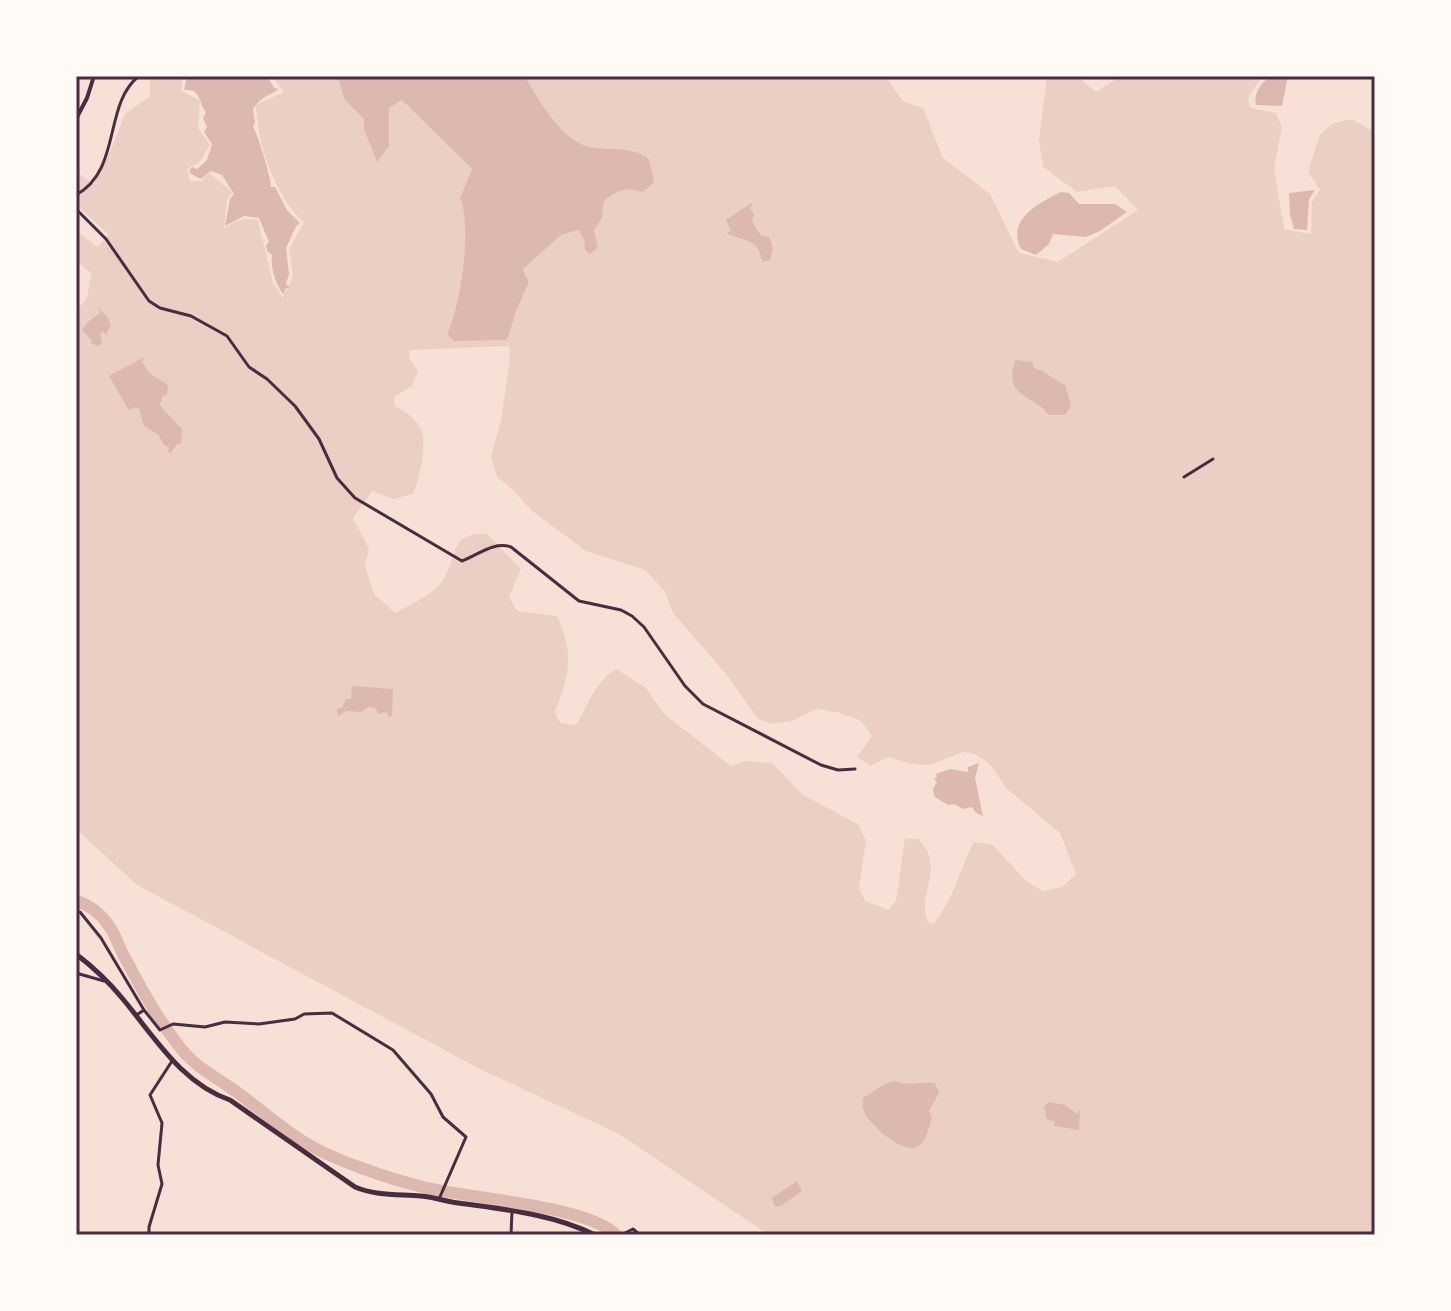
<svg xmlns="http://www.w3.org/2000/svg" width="1451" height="1311" font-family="'Sofia Sans Condensed',sans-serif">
<rect width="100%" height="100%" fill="#f7e1d7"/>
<!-- green -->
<path fill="#ebcfc5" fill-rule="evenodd" d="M156 76H183L181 91 200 100 198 128 210 145 200 162 187 169 190 181H202L209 173 232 192 227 200 224 229C235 220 244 217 258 220L273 283 283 298 293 276 289 249 304 223C274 194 258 146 256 105L284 92 272 76H337L345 99 364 119V129L389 146V108L402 100 472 169 460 198C472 228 461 305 447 334L507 340 517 309 529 284 522 269 561 235 580 230 584 240 585 250 598 247 594 230 602 218 604 201 617 190 629 188 636 150C622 149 606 151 592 148 562 143 538 100 525 76H885L903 101 923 108 943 158 990 194 1019 253 1058 262 1138 210 1115 186 1077 192 1043 167 1039 141 1047 76H1077L1096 92 1121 76H1263L1248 97 1250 108 1276 113 1282 127 1274 168 1284 229 1311 234 1312 202 1320 190 1308 172 1320 134 1334 123 1351 119 1375 132V1235H769L619 1134 478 1068 137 885 76 829V311L87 298 91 273 76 261V231L98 247 108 234 76 205V172L94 184 111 150 125 114 150 96V78ZM509 346 510 360 501 420 491 457 497 477 512 489 532 511 586 551 645 570 664 590 673 613 727 675 758 719 771 724 791 721 817 709 840 713 861 721 872 736 857 757 870 766 889 757 911 764 929 765 963 752 975 754 990 764 1007 789 1060 833 1076 874 1062 887 1043 891 1026 881 993 845 974 842C960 868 953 902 933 924L928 922C918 900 936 879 929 856 928 850 922 844 919 839L905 838 896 901 888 910 865 901 859 888 866 841 858 824 803 795 772 763 745 761 731 766 664 714 646 688 616 669C594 683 589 704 576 725L560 723 555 712C569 674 575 655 557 616L517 611 509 597 521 569 487 534C446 531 459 564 439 585 428 597 409 605 395 613L374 594 365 566 369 549 353 518 372 491 393 499 413 494C419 480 427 447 422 432 418 419 406 412 395 406L394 397 412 386 418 371 410 359 409 350Z"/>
<!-- water -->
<path fill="#dcb8b0" d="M187 76H267L274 88 279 89C268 96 261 97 253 109L255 123 253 127C258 135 271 177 271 187H275L287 210 300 223 296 226 286 248 289 274 286 284 290 287 285 289 284 295C276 286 270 267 272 255L267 251 266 245 269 242 259 218 244 216 225 226 230 199 234 194 222 175 211 171 201 179 191 174 189 170 193 167 197 169 207 160 212 144 204 132 207 127 203 118 206 112C199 104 201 88 184 90Z
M337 76H525C538 100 564 145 594 148 615 150 631 146 649 159L654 182 643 192C626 187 618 189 604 201L602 218 594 230 598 247 590 254 585 250 584 240 579 230 561 235 523 269 529 283 517 309 507 340 454 341 447 334C461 305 472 228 460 198L472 169 402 100 389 108V146L377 162 364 129V119L345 100Z
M1272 76H1288L1282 106 1256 105C1253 93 1262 81 1272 76Z
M1315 190 1309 199 1307 230 1294 229 1290 215 1289 193Z
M1061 192 1069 193 1079 204H1115L1127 212 1100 231 1086 237 1053 234 1049 244 1036 255 1021 249C1006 219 1039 203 1061 192Z
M753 202 750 209 754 214 752 222 761 235 769 237 773 248 770 260 762 262C760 238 742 241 726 233L731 231 726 220Z
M99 308 108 318 111 326 107 332 108 335 103 332 100 334 102 343 98 346 90 343 92 341 82 330 89 321 100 313Z
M144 357 142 362 149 373 168 385 167 395 163 396 160 405 162 408 182 429 181 444H177L171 453 168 452 169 448 163 444 159 435 144 426 139 409 134 407 131 410 128 409 109 376Z
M1015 360 1032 362 1034 368C1046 371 1055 381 1065 385 1067 392 1070 399 1071 406L1065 415H1049C1033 393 1003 399 1015 360Z
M352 686 393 689 392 716 389 717 386 712 379 714 375 708 368 707 361 712 347 711 338 716 337 708H342L346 699H351Z
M979 763 975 778 983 816 976 813 972 807 963 809 954 804 948 805 935 797 933 789 937 782 934 779 937 777 936 774 950 769 968 772V767Z
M895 1081C908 1086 921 1082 935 1083L939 1093 929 1111 932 1117C929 1126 927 1140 919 1146 904 1156 869 1125 864 1111 862 1106 863 1103 863 1098L885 1084Z
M1049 1102 1065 1105 1077 1114 1080 1110 1079 1130 1054 1126 1055 1122 1047 1119 1044 1107Z
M797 1181 802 1191 781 1206 775 1207 772 1198Z"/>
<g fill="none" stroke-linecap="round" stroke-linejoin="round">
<!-- river -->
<path stroke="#dcb8b0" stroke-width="12" d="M76 901C90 905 101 914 109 926 116 935 119 948 125 958 142 990 160 1023 183 1051 196 1067 214 1076 231 1088 256 1105 278 1126 304 1142 333 1160 390 1179 423 1187 466 1198 589 1206 616 1235"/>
<!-- minor -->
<path stroke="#4a2c40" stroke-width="3" d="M76 195C122 170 103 104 139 76
M76 209 106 239 149 301 160 308 191 316 227 336 249 367 267 379 295 406 319 439 337 478 355 498 462 561C478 555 494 541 511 547L579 601 621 610 632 616 644 627 685 686 703 704 821 765 838 770 855 769
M1184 477 1213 459
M80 912 101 938 144 1010 138 1014
M76 973 104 981
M144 1010 160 1030 173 1024 205 1027 225 1022 259 1024 295 1019 304 1014 332 1013 393 1050 431 1094 443 1117 466 1137 439 1199
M149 1235V1227L162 1184 158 1165 162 1123 150 1095 172 1061
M511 1235 512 1211
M621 1235 633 1229 640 1235"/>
<!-- tertiary -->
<path stroke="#4a2c40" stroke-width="4" d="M76 119 87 98 94 76"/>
<!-- primary -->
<path stroke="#4a2c40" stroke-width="5" d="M76 954C93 967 108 981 122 998 154 1036 181 1083 230 1100L355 1187C376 1196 399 1194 421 1196 432 1197 442 1200 452 1202 499 1209 551 1213 595 1235"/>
</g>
<!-- border -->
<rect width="1451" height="1311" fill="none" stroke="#fffaf5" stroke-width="156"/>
<rect x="78" y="78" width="1295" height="1155" fill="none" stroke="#4a2c40" stroke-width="3"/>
</svg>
